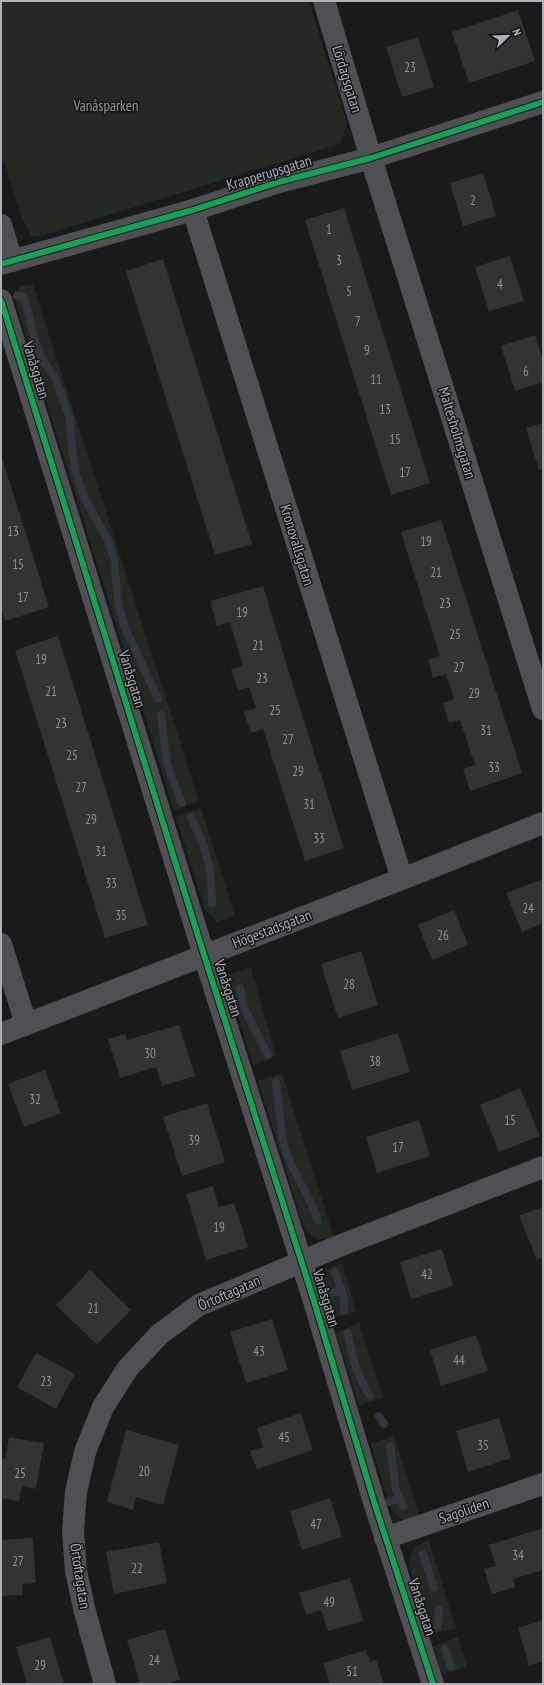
<svg xmlns="http://www.w3.org/2000/svg" width="544" height="1685" font-family="'PT Sans Narrow',sans-serif">
<rect width="100%" height="100%" fill="#1a1a1a"/>
<!-- green -->
<path fill="#232923" d="M1 1H309L347 124 340 144 40 236H31L21 215 1 153Z
M33 285 199 801 174 810 18 311 16 299 19 286Z
M201 808 235 916 216 922 205 909 176 817Z
M251 968 276 1056 253 1065 229 987V974Z
M282 1073 334 1238C318 1241 311 1239 303 1225L258 1081Z
M342 1263 356 1312 332 1318C329 1308 315 1277 327 1269 331 1267 337 1265 342 1263Z
M359 1323 383 1398 359 1405 336 1333Z
M394 1436 421 1520C405 1521 399 1521 390 1507L371 1444Z
M428 1540 456 1628 430 1634C425 1620 406 1568 410 1556 413 1548 420 1544 428 1540Z
M458 1637 467 1667 442 1674 434 1646Z"/>
<g fill="none" stroke-linecap="round" stroke-linejoin="round">
<!-- stream -->
<path stroke="#30373d" stroke-width="8" d="M17 296 23 297 25 301 35 341 43 361 55 377 70 419 72 448 75 470 80 488 88 505 108 540 114 558 118 604 125 628 158 699
M161 715 167 762 171 776 182 803
M191 817C207 849 212 868 212 904
M240 988 242 1000 247 1014 268 1055
M276 1082C280 1107 279 1133 288 1157 297 1179 311 1198 318 1221
M335 1272 344 1298V1311
M325 1295 341 1290
M348 1333C352 1357 357 1376 370 1396
M379 1416 384 1424
M390 1446 396 1490 403 1506
M389 1502 400 1499
M423 1554 434 1588
M438 1626 439 1609
M445 1649 451 1667"/>
</g>
<!-- building -->
<path fill="#333334" d="M518 10 535 61 469 83 452 32Z
M418 37 434 87 402 97 386 47Z
M483 173 496 216 463 226 450 183Z
M344 208 430 483 391 495 305 220Z
M510 256 524 301 489 311 475 267Z
M163 259 252 544 215 555 126 271Z
M535 335 543 360V382L515 391 501 346Z
M543 423V469L539 470 526 428Z
M1 455 49 607 5 621 1 608Z
M441 520 522 773 470 791 463 769 475 765 460 720 449 723 443 703 454 699 446 674 433 678 428 660 440 656 401 532Z
M263 586 293 686 344 848 305 861 263 729 251 733 244 712 256 708 249 687 238 690 231 669 243 666 230 622 217 626 210 601Z
M58 636 148 925 105 938 15 650Z
M543 879V923L522 932 506 893Z
M454 910 468 945 432 960 418 925Z
M361 951 378 1005 338 1018 321 964Z
M179 1025 195 1076 162 1086 156 1067 120 1078 108 1039 125 1034 127 1040Z
M398 1033 410 1072 352 1090 340 1051Z
M45 1070 61 1113 24 1127 8 1084Z
M520 1088 540 1136 499 1152 480 1105Z
M207 1103 225 1162 182 1176 163 1117Z
M419 1120 430 1156 377 1173 366 1137Z
M213 1186 219 1207 234 1203 248 1247 206 1260 186 1194Z
M543 1207V1257L537 1260 519 1216Z
M442 1249 453 1286 411 1299 400 1262Z
M90 1270 131 1310 97 1345 56 1305Z
M272 1319 288 1370 246 1383 230 1332Z
M476 1335 488 1371 441 1386 430 1350Z
M36 1353 75 1374 56 1409 17 1387Z
M301 1413 313 1450 257 1469 250 1451 263 1447 257 1428Z
M499 1418 511 1458 468 1472 456 1431Z
M126 1430 179 1445 163 1505 136 1497 133 1510 107 1502Z
M9 1437 44 1443 36 1489 22 1486 19 1501 1 1498V1459H5Z
M330 1498 342 1537 302 1550 290 1511Z
M543 1528V1570L513 1579 515 1587 492 1594 484 1569 496 1566 489 1545Z
M33 1538 36 1583 22 1584 23 1595 1 1596V1540Z
M159 1542 167 1583 114 1594 106 1552Z
M350 1578 363 1621 328 1631 321 1610 306 1615 299 1593Z
M543 1620V1661L529 1666 518 1628Z
M165 1629 180 1679 167 1684H140L127 1640Z
M50 1637 64 1684H27L16 1647Z
M366 1650 370 1662 376 1660 384 1684H330L323 1663Z"/>
<g fill="none" stroke-linecap="round" stroke-linejoin="round">
<!-- minor -->
<path stroke="#4f5053" stroke-width="22" d="M324 1 371 158 543 709
M193 210 402 879
M1 225 12 261
M1 264 193 210 279 182 371 158 543 102
M1 300 204 955 313 1298 375 1505 433 1684
M1 944 26 1024
M1 1034 402 879 543 823
M385 1538 543 1484
M105 1684 85 1612 76 1571 73 1531 76 1492 85 1452 103 1407 128 1368 160 1334 199 1305 339 1246 543 1167"/>
<defs>
<path id="cycleway" d="M1 264 193 210 279 182 371 158 543 102
M1 300 204 955 313 1298 375 1505 433 1684"/>
</defs>
<!-- cycleway casing -->
<use href="#cycleway" stroke="#141416" stroke-width="8"/>
<!-- cycleway -->
<use href="#cycleway" stroke="#1a9f57" stroke-width="6"/>
</g>
<g text-anchor="middle" stroke-width="3" stroke-linejoin="round" paint-order="stroke">
<!-- number labels -->
<g font-size="13" fill="#8e9298">
<text x="410" y="72">23</text>
<text x="473" y="205">2</text>
<text x="329" y="234">1</text>
<text x="339" y="265">3</text>
<text x="500" y="289">4</text>
<text x="349" y="296">5</text>
<text x="358" y="326">7</text>
<text x="367" y="355">9</text>
<text x="526" y="376">6</text>
<text x="376" y="384">11</text>
<text x="385" y="414">13</text>
<text x="395" y="444">15</text>
<text x="405" y="477">17</text>
<text x="13" y="536">13</text>
<text x="426" y="546">19</text>
<text x="18" y="569">15</text>
<text x="436" y="577">21</text>
<text x="23" y="602">17</text>
<text x="445" y="608">23</text>
<text x="242" y="617">19</text>
<text x="455" y="639">25</text>
<text x="258" y="650">21</text>
<text x="41" y="664">19</text>
<text x="459" y="672">27</text>
<text x="262" y="683">23</text>
<text x="51" y="696">21</text>
<text x="474" y="698">29</text>
<text x="275" y="715">25</text>
<text x="61" y="728">23</text>
<text x="486" y="735">31</text>
<text x="288" y="744">27</text>
<text x="72" y="760">25</text>
<text x="494" y="772">33</text>
<text x="298" y="776">29</text>
<text x="81" y="792">27</text>
<text x="309" y="809">31</text>
<text x="91" y="824">29</text>
<text x="319" y="843">33</text>
<text x="101" y="856">31</text>
<text x="111" y="888">33</text>
<text x="528" y="913">24</text>
<text x="121" y="920">35</text>
<text x="443" y="940">26</text>
<text x="349" y="989">28</text>
<text x="150" y="1058">30</text>
<text x="375" y="1066">38</text>
<text x="35" y="1104">32</text>
<text x="510" y="1125">15</text>
<text x="194" y="1145">39</text>
<text x="398" y="1152">17</text>
<text x="219" y="1232">19</text>
<text x="427" y="1279">42</text>
<text x="93" y="1313">21</text>
<text x="259" y="1356">43</text>
<text x="459" y="1365">44</text>
<text x="46" y="1386">23</text>
<text x="284" y="1442">45</text>
<text x="483" y="1450">35</text>
<text x="144" y="1476">20</text>
<text x="20" y="1478">25</text>
<text x="316" y="1529">47</text>
<text x="518" y="1560">34</text>
<text x="18" y="1566">27</text>
<text x="137" y="1573">22</text>
<text x="329" y="1607">49</text>
<text x="154" y="1665">24</text>
<text x="40" y="1670">29</text>
<text x="352" y="1676">51</text>
</g>
<!-- street labels -->
<g font-size="15" fill="#adb1b9" stroke="#141416">
<text transform="translate(347 79) rotate(73)" y="5">Lördagsgatan</text>
<text transform="translate(269 173) rotate(-17)" y="5">Krapperupsgatan</text>
<text transform="translate(36 370) rotate(73)" y="5">Vanåsgatan</text>
<text transform="translate(457 433) rotate(73)" y="5">Maltesholmsgatan</text>
<text transform="translate(297 545) rotate(73)" y="5">Kronovallsgatan</text>
<text transform="translate(132 679) rotate(73)" y="5">Vanåsgatan</text>
<text transform="translate(272 929) rotate(-21)" y="5">Högestadsgatan</text>
<text transform="translate(228 988) rotate(72)" y="5">Vanåsgatan</text>
<text transform="translate(229 1293) rotate(-24)" y="5">Örtoftagatan</text>
<text transform="translate(326 1298) rotate(73)" y="5">Vanåsgatan</text>
<text transform="translate(464 1511) rotate(-19)" y="5">Sagoliden</text>
<text transform="translate(80 1576) rotate(81)" y="5">Örtoftagatan</text>
<text transform="translate(422 1607) rotate(72)" y="5">Vanåsgatan</text>
</g>
<!-- park labels -->
<g font-size="15" fill="#86a287" stroke="#141416">
<text x="106" y="111">Vanåsparken</text>
</g>
</g>
<!-- border -->
<rect width="544" height="1685" fill="none" stroke="#adb1b9" stroke-width="4"/>
<!-- north arrow -->
<g transform="translate(508 36) rotate(67)" stroke="#141416" stroke-width="3" paint-order="stroke">
<path d="M0-3L7 15L0 10L-7 15Z" fill="#adb1b9"/>
<text y="-6" font-size="11" font-weight="bold" text-anchor="middle" fill="#adb1b9">N</text>
</g>
</svg>
